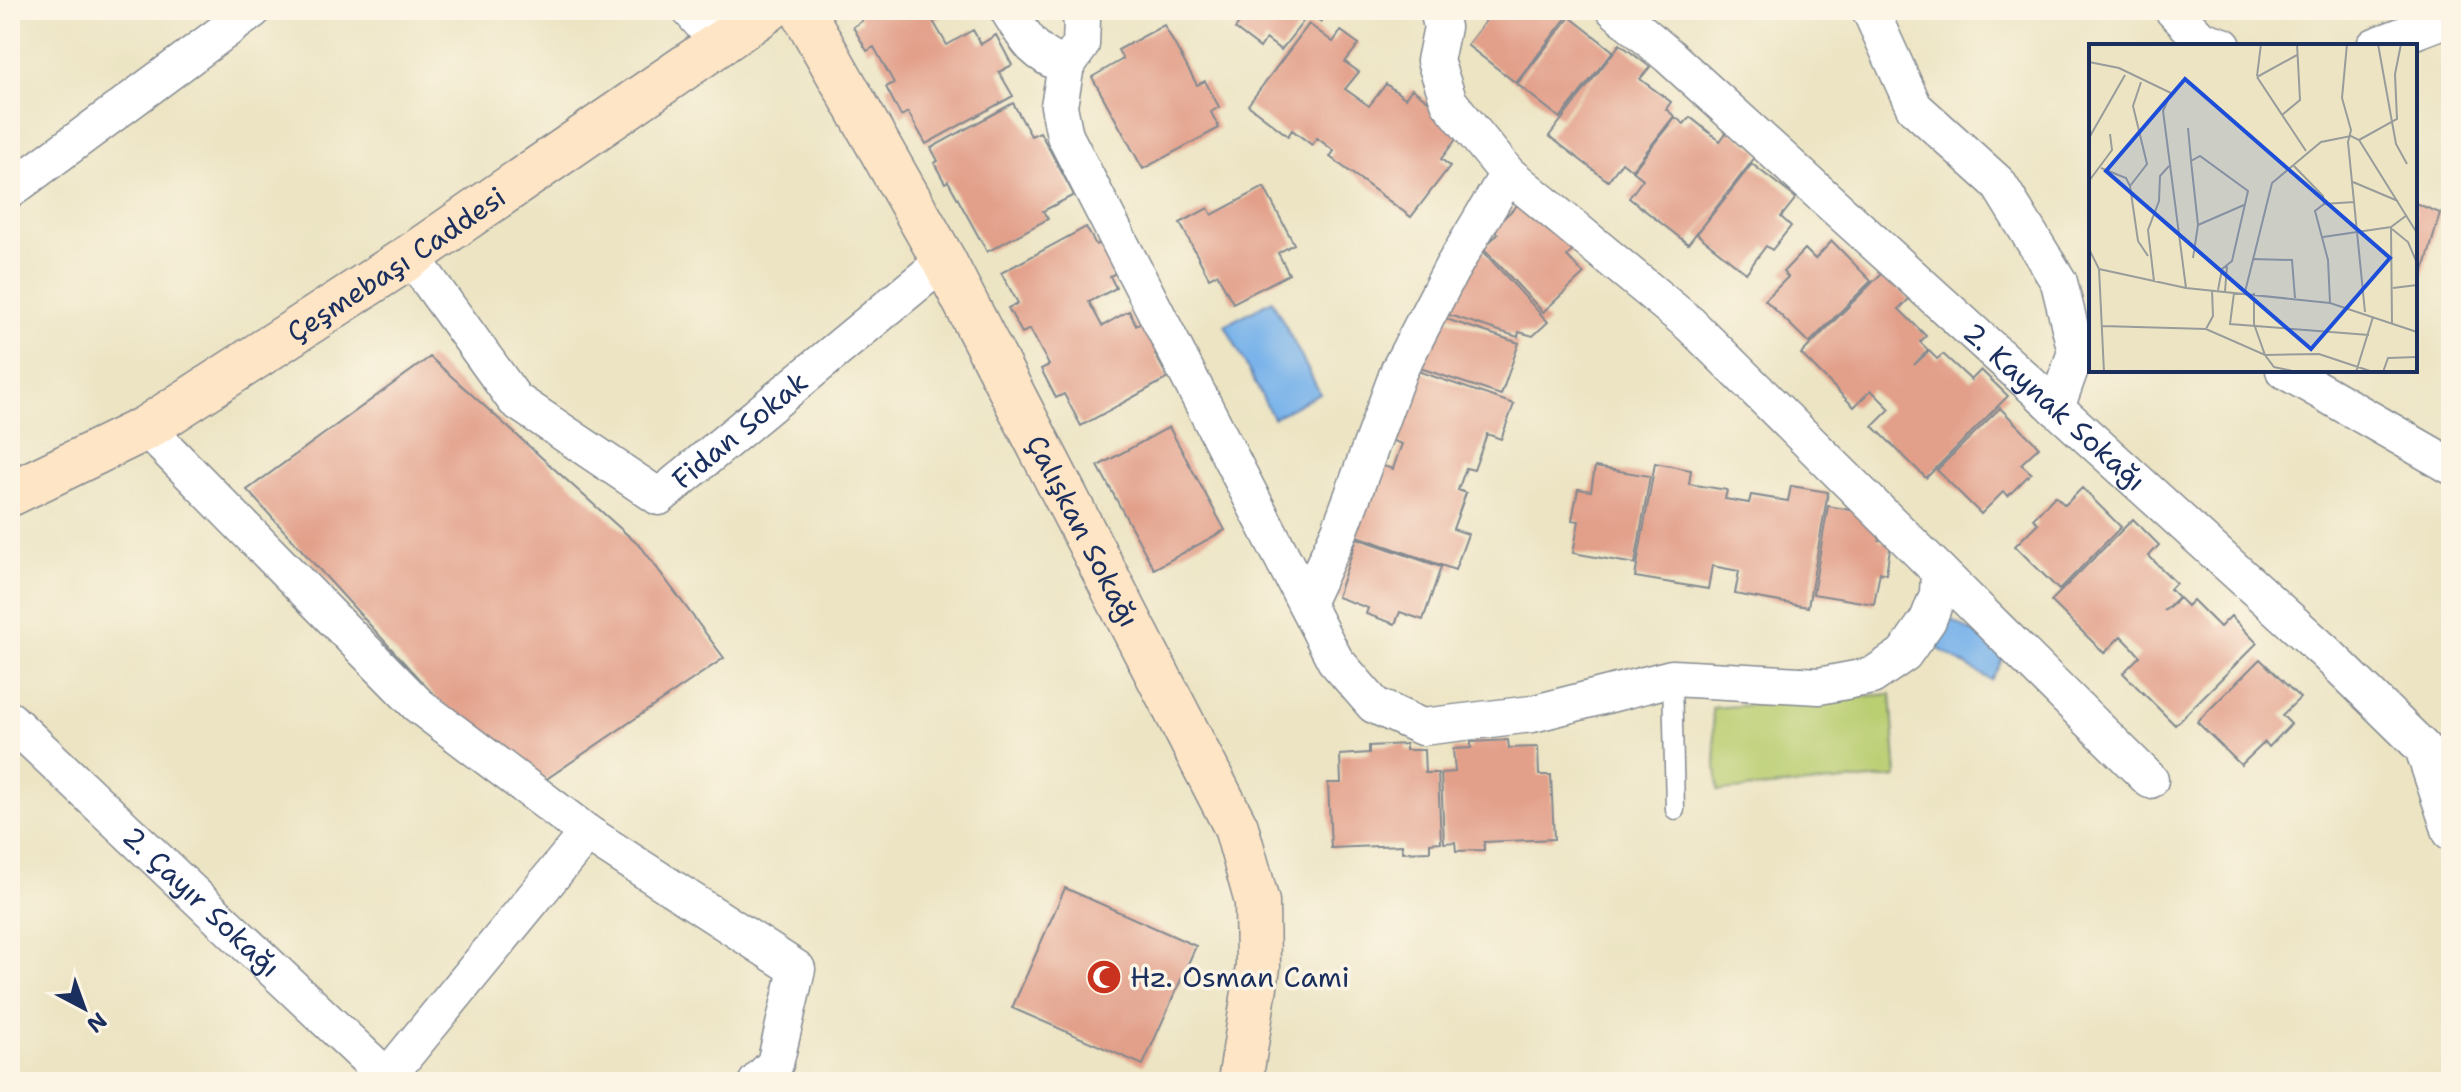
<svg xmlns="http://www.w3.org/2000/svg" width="2461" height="1092" font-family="'Shantell Sans',sans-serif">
<rect width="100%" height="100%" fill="#fcf5e5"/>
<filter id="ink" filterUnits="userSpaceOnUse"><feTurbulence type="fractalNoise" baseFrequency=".0125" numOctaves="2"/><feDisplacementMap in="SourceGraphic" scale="16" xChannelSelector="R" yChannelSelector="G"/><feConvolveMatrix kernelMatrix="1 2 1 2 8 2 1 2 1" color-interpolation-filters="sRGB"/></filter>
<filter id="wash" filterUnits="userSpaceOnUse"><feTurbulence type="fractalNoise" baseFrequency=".006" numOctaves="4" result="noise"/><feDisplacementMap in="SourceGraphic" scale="32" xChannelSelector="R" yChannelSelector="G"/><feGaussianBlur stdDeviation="1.8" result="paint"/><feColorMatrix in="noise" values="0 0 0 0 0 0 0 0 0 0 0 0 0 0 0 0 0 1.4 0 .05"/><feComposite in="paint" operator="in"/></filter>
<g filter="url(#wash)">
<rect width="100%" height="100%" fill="#ece4c3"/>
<!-- green -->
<path fill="#bace72" stroke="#6a7e68" stroke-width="2" d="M1891 694 1897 777 1718 791 1712 708Z"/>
<!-- water -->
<path fill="#79b3ea" stroke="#4a71a4" stroke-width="2" d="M1272 300 1320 393 1273 418 1225 325Z
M1950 619 2007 652 1991 680 1934 646Z"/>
<g id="blocks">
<!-- building -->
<path fill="#e29f89" d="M856 10H953L933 21 947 45 973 30 981 44 996 35 1012 65 999 72 1013 96 926 144 908 112 901 116 886 87 894 83 874 47 867 51 853 27 862 21Z
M1226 10H1330L1321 22 1309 14 1281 50 1266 39 1260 48 1235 29 1241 21Z
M1486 10H1566L1570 13 1516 83 1467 45 1487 19 1482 15Z
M2258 10H2290V12L2265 15Z
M1570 17 1613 51 1560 118 1517 84Z
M1309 24 1333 42 1341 31 1359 44 1345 62 1359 72 1345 89 1369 106 1386 84 1405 98 1412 89 1440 110 1436 116 1460 134 1441 159 1450 166 1411 217 1330 157 1334 151 1317 138 1312 145 1292 130 1288 136 1248 105Z
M1164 25 1197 85 1205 81 1219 107 1211 112 1219 128 1143 169 1092 77 1123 59 1118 50Z
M1620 44 1650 67 1640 79 1671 102 1666 109 1674 116 1632 170 1622 162 1608 181 1549 136Z
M1013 103 1031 136 1040 132 1074 195 1043 211 1048 219 987 252 948 181 945 183 934 163 938 161 931 148Z
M1675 117 1684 124 1690 117 1720 141 1729 129 1759 152 1688 244 1629 198 1643 179 1633 171Z
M1752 164 1796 198 1781 217 1791 226 1772 250 1766 246 1746 273 1697 234Z
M1264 187 1294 244 1278 253 1289 274 1233 303 1217 274 1209 278 1180 223 1208 208 1212 215Z
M1523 200 1577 247 1567 256 1584 274 1543 312 1483 248 1498 234 1492 229Z
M2415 203 2440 213 2416 299H2415Z
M1086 227 1096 245 1109 238 1125 268 1110 276 1116 288 1089 302 1102 326 1129 311 1136 325 1152 317 1167 347 1155 354 1168 378 1081 426 1064 394 1056 398 1041 369 1049 365 1030 329 1022 333 1008 308 1018 303 1001 273Z
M1832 241 1871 281 1809 343 1765 300 1788 277 1783 272 1805 249 1815 259Z
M1480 248 1548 322 1533 336 1519 332 1518 337 1440 312Z
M1883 272 1909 299 1899 309 1926 336 1920 342 1928 350 1914 365 1929 351 1937 359 1943 354 1971 380 1981 370 2008 396 1926 478 1873 426 1890 409 1871 390 1854 407 1801 354Z
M1437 316 1519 343 1501 395 1420 368Z
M430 357 642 548 724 658 545 780 439 701 247 490Z
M1403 366 1514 404 1501 439 1487 434 1474 470 1466 468 1458 490 1466 493 1453 529 1468 534 1455 570 1346 532 1370 462 1393 469 1397 457 1402 444 1379 436Z
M2000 408 2039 447 2021 464 2031 473 2008 496 2004 491 1981 514 1937 470Z
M1169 427 1225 530 1154 569 1098 466Z
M1655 463 1691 470 1689 484 1727 490 1725 499 1749 503 1751 495 1788 501 1791 486 1828 492 1808 607 1735 594 1739 571 1712 566 1708 589 1635 577Z
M1595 467 1650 476 1635 564 1573 553 1579 521 1572 520 1578 489 1591 491Z
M2082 488 2121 527 2059 590 2015 546 2038 523 2033 519 2055 496 2065 505Z
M1828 506 1883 516 1879 540 1891 542 1886 574 1880 572 1874 604 1813 594Z
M2133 519 2159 545 2149 556 2176 583 2170 589 2178 597 2164 611 2179 598 2187 606 2193 600 2220 627 2231 616 2257 643 2175 725 2123 673 2140 656 2131 646 2121 636 2104 653 2051 601Z
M1357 538 1441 567 1423 620 1400 612 1395 624 1366 614 1368 608 1337 597Z
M2260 659 2300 698 2282 715 2291 724 2269 747 2265 742 2241 765 2197 722Z
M1508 740 1509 748 1538 747 1539 775H1551L1554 839 1484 842V850L1456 851 1455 842 1444 843 1441 773 1455 772 1453 749 1471 748V742Z
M1406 744V750H1424L1425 773H1438L1441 842 1430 843V851L1402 852V845L1331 848 1328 783H1341L1340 755 1369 753V746Z
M1065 888 1196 946 1143 1065 1012 1008Z"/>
</g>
</g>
<g filter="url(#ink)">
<use href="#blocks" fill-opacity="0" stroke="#848a90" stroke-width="2"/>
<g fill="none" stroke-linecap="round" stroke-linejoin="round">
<defs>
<path id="lane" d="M1672 678 1675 810"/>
<g id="street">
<path d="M690 10 719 43"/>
<path d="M1008 10C1026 39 1033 54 1066 66"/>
<path d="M1077 10 1082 19 1081 45 1066 66 1059 106 1065 136 1335 660 1374 705 1422 727 1532 714 1672 678 1819 686 1872 676 1904 654 1928 620 1938 594 1939 571 1690 324 1508 174 1449 102 1435 61 1442 27 1438 10"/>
<path id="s1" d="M1615 10 1669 56 2325 652 2423 748 2451 832"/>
<path d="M1870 10 1914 107 1998 183 2059 282 2076 352 2056 408"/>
<path d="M2173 10 2201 39 2223 46"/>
<path d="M2375 46 2451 17"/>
<path d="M10 190 253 10"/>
<path id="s2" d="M411 256 515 400 659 497 944 261"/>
<path d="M2284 370 2451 466"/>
<path d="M146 428 418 705 587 833 797 969 775 1064 757 1082"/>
<path d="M1939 571 2150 780"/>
<path d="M1307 601 1340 530 1399 370 1451 270 1508 174"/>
<path id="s3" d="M10 720 392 1082"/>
<path d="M383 1082 587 833"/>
</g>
<g id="secondary">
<path id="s4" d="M802 10 944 261 1236 827 1257 902 1258 967 1240 1082"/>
<path id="s5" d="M10 494 146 428 411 256 768 10"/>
</g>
</defs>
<!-- lane casing -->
<use href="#lane" stroke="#848a90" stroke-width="21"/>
<!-- street casing -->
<use href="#street" stroke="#848a90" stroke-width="39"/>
<!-- secondary casing -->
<use href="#secondary" stroke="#848a90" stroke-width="47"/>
<!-- lane -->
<use href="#lane" stroke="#fff" stroke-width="18"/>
<!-- street -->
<use href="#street" stroke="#fff" stroke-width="36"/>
<!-- secondary -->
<use href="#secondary" stroke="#fee5c5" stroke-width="44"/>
</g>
</g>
<!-- icons -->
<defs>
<symbol id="mosque-disc" viewBox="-11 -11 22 22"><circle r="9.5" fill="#c8321e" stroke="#fcf5e5"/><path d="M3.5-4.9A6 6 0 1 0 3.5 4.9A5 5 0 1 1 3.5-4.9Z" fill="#fff"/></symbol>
</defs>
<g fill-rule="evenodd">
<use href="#mosque-disc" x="1084" y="957" width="40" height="40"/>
</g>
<g text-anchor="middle" stroke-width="7" stroke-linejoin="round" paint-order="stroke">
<!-- street labels -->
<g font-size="28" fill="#1b2f5e" stroke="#fcf5e5">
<text dy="10" stroke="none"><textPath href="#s5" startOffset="450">Çeşmebaşı Caddesi</textPath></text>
<text dy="10" stroke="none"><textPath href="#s1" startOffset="592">2. Kaynak Sokağı</textPath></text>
<text dy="10" stroke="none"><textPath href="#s2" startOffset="456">Fidan Sokak</textPath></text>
<text dy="10" stroke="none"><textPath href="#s4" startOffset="592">Çalışkan Sokağı</textPath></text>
<text dy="10" stroke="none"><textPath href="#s3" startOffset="264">2. Çayır Sokağı</textPath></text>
</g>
<!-- poi labels -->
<g font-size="28" fill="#1b2f5e" stroke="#fcf5e5" text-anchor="start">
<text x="1130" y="987">Hz. Osman Cami</text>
</g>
</g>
<!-- overview -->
<g transform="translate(2089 44)">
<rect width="328" height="328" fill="#ece4c3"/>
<path fill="none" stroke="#989c9b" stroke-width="2" d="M258 0 253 54 262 86 259 98 276 268M289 0 307 100 318 120M0 18 30 24 82 49 74 67 97 244M168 32 172 0M168 33 217 107M168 33 208 11M193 71 211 56 208 0M99 84 102 116M0 94 36 31M270 96 308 75 306 30 312 0M204 121 234 152 235 160M12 124 37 134 41 142 49 197 59 212M0 137 23 106 21 90M264 138 309 157M41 142 58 120 44 62 52 38M109 181 155 161M302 183 303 279M303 185 319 198 328 219M234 193 302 183 318 171M0 205 10 225 15 328M104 214 109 181 102 117 111 112 159 147 143 217 133 225 129 246M163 215 203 216 206 254M10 225 97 244 241 259 328 288M65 237 59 186 70 157 71 132 80 122M304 244 328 241M136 247 138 222M156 248 183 139 232 98 262 92 270 96 328 189M145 249 141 280 280 291M165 249V280L176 311 185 323 208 328M241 259 239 216 226 167 235 160 265 158M13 282 117 285 176 311 230 310 284 328M117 285 124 272 123 246M267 328 284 273M294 328 299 314 328 313"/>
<path fill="#1d4ed8" fill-opacity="0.15" stroke="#1d4ed8" stroke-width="4" d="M96 35 301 214 222 305 17 127Z"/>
<rect width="328" height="328" fill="none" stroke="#1b2f5e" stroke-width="4"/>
</g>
<!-- margin -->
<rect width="2461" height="1092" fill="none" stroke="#fcf5e5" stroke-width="40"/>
<!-- north arrow -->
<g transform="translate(84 1008) rotate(139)" stroke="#fcf5e5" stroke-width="6" paint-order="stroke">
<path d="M0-6L14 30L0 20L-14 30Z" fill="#1b2f5e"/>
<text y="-12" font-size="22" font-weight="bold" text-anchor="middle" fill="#1b2f5e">N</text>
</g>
</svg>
